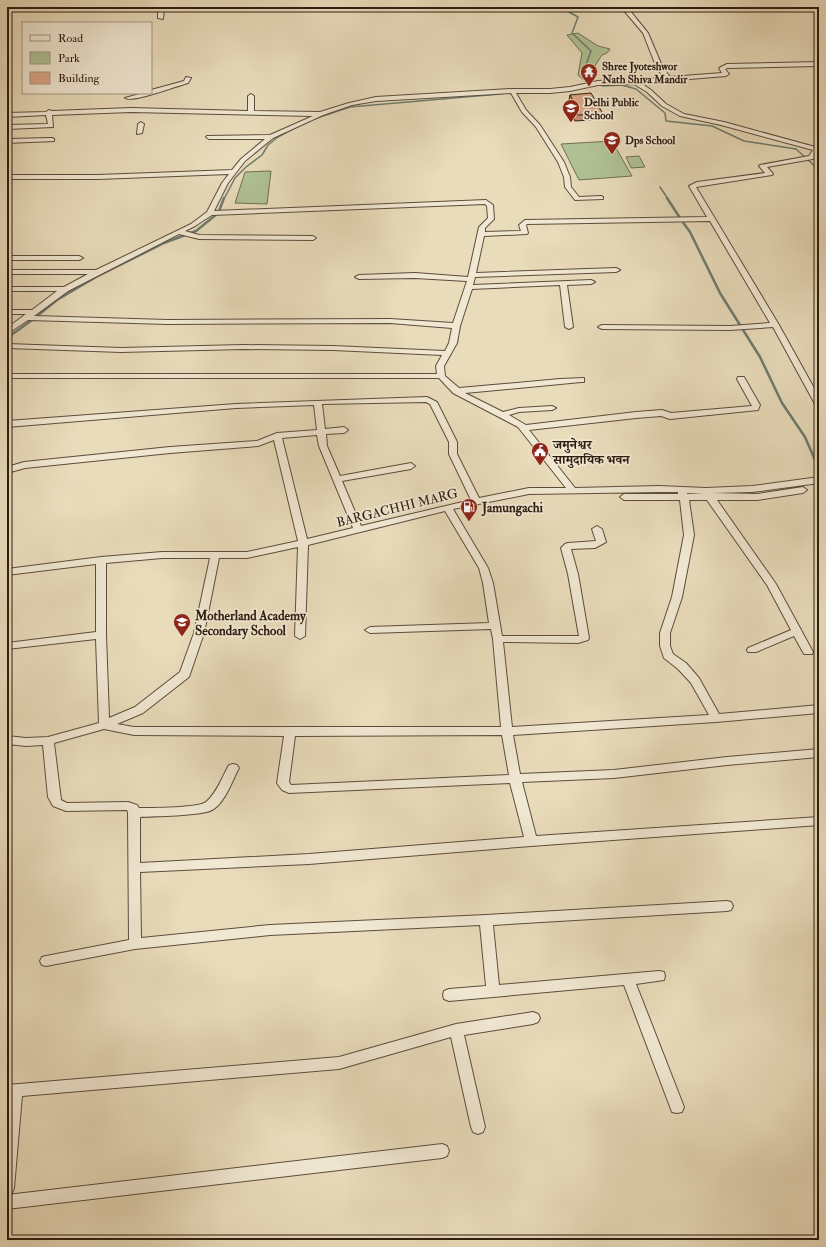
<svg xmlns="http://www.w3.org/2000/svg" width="826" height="1247" font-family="'IM FELL Double Pica','Noto Serif Devanagari',serif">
<rect width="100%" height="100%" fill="#e9dcbb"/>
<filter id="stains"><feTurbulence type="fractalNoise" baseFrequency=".005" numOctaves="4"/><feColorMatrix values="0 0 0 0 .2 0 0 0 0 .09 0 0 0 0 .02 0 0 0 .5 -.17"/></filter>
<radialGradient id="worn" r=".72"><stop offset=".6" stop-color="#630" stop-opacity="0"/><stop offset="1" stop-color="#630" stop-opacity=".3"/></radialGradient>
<!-- green -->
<path fill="#b0c295" stroke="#6f6f53" d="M578 33 598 46 610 49 607 53 602 55 591 72 594 79 585 81 578 75 582 53 567 35Z
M612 141 632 176 579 180 561 144Z
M639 156 645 167 631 168 626 157Z
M271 171 267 204 235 203 245 172Z"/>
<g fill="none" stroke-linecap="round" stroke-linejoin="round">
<!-- stream-far2 -->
<path stroke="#6d7c6f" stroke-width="1.5" d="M560 7 578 17 572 33 591 51 583 73 594 82 603 86 622 85 636 89 665 113 666 121 712 126 744 141 796 149 819 170
M314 119 350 107 500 94
M660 187 668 199
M224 199 235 178 246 167 262 155 268 145 278 137 300 125"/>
<!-- stream-far1 -->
<path stroke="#6d7c6f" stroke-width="2.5" d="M667 198 680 218
M219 211 224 198
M682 221 690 232 720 293 760 357 782 403 805 437 815 460
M37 316 57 300 96 277 164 243 196 231 217 214
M7 338 32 320"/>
<!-- stream -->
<path stroke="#6d7c6f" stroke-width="3" d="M815 459 819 468"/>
<defs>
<path id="minor" d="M158 7H164L163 19 158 18Z
M312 7H318L317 11H313Z
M621 7H627L648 33 662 66 670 77 722 73 719 68 727 64 819 62V66L728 68 725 69 729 74 726 76 641 83 651 90 666 104 684 114 724 122 819 148V152L813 159 767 167 773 174 772 175 696 187 779 325 819 397V406L815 404 773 327 730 330 602 329 598 327 602 325 730 326 770 323 710 221 527 224 526 225 528 233 527 234 484 236 476 273 616 268 620 270 616 272 475 277 473 285 591 280 595 282 591 284 567 285 573 327 569 329 565 327 560 285 472 289 460 326 457 343 444 366 445 376 459 388 560 379 584 378V382H581L465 393 503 412 519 408 552 406 556 408 552 410 519 412 509 415 526 425 636 412 662 410 671 413 752 406 737 379 738 377H744L760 405 758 410 670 419 661 416 636 418 529 430 575 488 659 486 706 488 752 486 819 477V483L752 492 712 493 757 494 803 487 807 490 803 493 757 500H717L776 584 813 652 812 654H804L794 636 756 652H748L747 650 748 648 791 630 767 585 707 500H689L694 535 682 597 670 633V646L673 654 686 663 699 678 719 714 819 705V713L716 722 513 735 520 774 614 770 727 757 819 749V757L727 765 614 778 522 782 536 836 819 817V825L531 846 309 864 140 872 141 938 270 925 486 915 727 901 731 902 733 906 731 910 727 911 493 925 499 985 659 971 664 972 665 976 664 980 636 984 684 1107 682 1112 677 1113 672 1112 624 985 449 1001 444 999 443 995 444 991 449 989 486 986 480 925 270 935 135 949 46 966 42 965 40 961 42 957 46 956 129 940 128 813 127 810 66 811 53 806 48 797 43 745 26 746 7 744V736L26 738 48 737 99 723 96 639 7 649V643L96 632V564L7 575V569L101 557 162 552H247L298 541 274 440 258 446 170 453 25 468 7 473V467L24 462 170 447 257 441 277 433 317 430 314 405 236 408 7 427V421L236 404 427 397 437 402 457 442V454L479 498 529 488H566L518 427 453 393 439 378H7V374H437L436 366 442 355 333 350 243 349 121 352 7 348V344L121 348 243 345 333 346 445 351 449 343 452 328 390 323 168 324 28 320 7 334V328L26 314H7V310H32L57 291H7V287H64L88 274H7V270H96L191 224 207 212 222 183 229 174 98 179H7V175H98L232 170 241 159 265 139H209L206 137 207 136 270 135 313 116 131 112 52 115 53 127 7 129V125L48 124 46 115 7 117V113L46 112 49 110 52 111 131 108 248 111V96L251 94 254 96V111L320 112 349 103 376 97 512 89H550L570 87 598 81 664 78 656 66 643 33ZM634 84 647 92 662 106 680 116 721 125 813 150 809 156 760 165 759 166 765 173 697 182 689 186 707 217 525 220 519 225 521 231 485 232V228L494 219 493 205 486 200 214 211 228 183 245 161 273 138 323 115 352 105 376 101 495 94 511 93 522 112 536 127 558 162 564 177 565 187 575 200 603 199V197L601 196 579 197 571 187 570 177 564 162 540 125 526 110 516 93H550L570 91 598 85ZM485 204 487 206 488 218 479 227 468 277 415 273 359 275 355 277 359 279 415 278 467 281 453 323 390 319 168 320 34 316 68 291 179 234 199 239 313 240 316 238 313 236 199 235 185 231 195 226 212 215ZM426 402 430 404 449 442V454L471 500 361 526 342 481 411 469 415 466 411 463 340 476 327 446 326 434 344 433 348 430 344 427 325 429 322 404ZM317 435 319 446 353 528 307 539 282 438ZM659 492H678V494H624L620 497 624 500H680L684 535 672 597 660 633V646L664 658 678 669 691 683 709 715 512 727 503 642 578 643 588 640 589 638 578 574 571 549 595 548 606 542 602 529 597 526 592 529 596 541 568 543 565 544 561 548 568 574 579 636H502L493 583 488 568 453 509 529 494ZM687 493 704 494H687ZM445 511 479 568 483 583 489 623 370 627 365 630 370 633 491 629 493 639 501 727H134L117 724 143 713 189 677 204 633 219 558H247L298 547 295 636 300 639 305 636 308 545ZM162 558H210L194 633 180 672 135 707 109 718 106 635V563ZM104 729 134 735 284 736 277 783 282 790 289 793 510 783 524 837 309 854 140 863V817C154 816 201 816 212 810 225 803 232 781 239 768L237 765 233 764 229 765C222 777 217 793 206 802 199 808 151 808 139 808L137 805 128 802 67 803 61 800 54 743ZM502 735 509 775 291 785 289 782 295 736Z
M186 77 191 78 188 83C177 86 132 103 125 98L143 93H151V90L184 81Z
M141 122 144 124 142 133 137 134 138 124Z
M52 138 54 139V141L7 143V139Z
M7 256H79L83 258 79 260H7Z
M533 1012 538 1014 540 1018 538 1022 533 1024 464 1035 485 1127 483 1132 478 1134 473 1132 471 1127 451 1037 339 1069 22 1096 14 1188 12 1193 7 1195 442 1144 447 1146 449 1151 447 1156 442 1158 7 1209V1113L9 1097H7V1085L339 1057 456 1024Z"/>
</defs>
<!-- minor casing -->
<use href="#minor" stroke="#5d4c3c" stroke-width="2"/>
<!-- minor -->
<use href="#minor" fill="#f1e8d3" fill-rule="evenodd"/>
</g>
<!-- wall -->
<path fill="#be8f72" stroke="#2e1c11" d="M570 95 603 114V119L575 121 568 108 569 103 570 102 569 100Z"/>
<!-- building -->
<path fill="#dda685" stroke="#2e1c11" d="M591 93 603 114 576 115 569 103 574 102 570 95Z"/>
<!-- icons -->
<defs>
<symbol id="temple-pin" viewBox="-11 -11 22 30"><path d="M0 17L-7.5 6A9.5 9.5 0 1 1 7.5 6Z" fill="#8f2418" stroke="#f1e8d3"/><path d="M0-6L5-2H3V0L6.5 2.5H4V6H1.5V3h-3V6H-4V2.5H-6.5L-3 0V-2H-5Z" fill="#fff"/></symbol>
<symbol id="school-pin" viewBox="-11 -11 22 30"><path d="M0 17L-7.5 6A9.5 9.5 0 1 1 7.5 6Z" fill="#8f2418" stroke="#f1e8d3"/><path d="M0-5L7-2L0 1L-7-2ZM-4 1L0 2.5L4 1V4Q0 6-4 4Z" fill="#fff"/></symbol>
<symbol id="civic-pin" viewBox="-11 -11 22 30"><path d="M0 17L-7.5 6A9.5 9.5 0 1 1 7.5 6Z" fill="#8f2418" stroke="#f1e8d3"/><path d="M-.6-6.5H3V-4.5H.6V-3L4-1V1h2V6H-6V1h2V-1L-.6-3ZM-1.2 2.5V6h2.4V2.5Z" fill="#fff"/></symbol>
<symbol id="fuel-pin" viewBox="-11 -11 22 30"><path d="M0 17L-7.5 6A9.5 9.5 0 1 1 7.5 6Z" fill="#8f2418" stroke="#f1e8d3"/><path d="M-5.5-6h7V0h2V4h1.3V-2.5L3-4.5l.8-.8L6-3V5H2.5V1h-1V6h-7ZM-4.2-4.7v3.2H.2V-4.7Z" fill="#fff"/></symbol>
</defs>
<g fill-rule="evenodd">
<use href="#temple-pin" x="579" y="62" width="20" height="27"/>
<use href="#school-pin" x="561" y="98" width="20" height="27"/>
<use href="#school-pin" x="602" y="130" width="20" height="27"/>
<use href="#civic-pin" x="530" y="441" width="20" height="27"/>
<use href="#fuel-pin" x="459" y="497" width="20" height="27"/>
<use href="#school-pin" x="172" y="612" width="20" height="27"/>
</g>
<g text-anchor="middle" stroke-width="3.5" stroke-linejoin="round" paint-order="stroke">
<!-- far-poi labels -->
<g font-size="11" font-weight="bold" fill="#2e1c11" stroke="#f1e8d3" text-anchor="start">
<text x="602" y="70">Shree Jyoteshwor<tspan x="602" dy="13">Nath Shiva Mandir</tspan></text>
<text x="584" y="106">Delhi Public<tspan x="584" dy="13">School</tspan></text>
<text x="625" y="144">Dps School</text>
</g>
<!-- poi labels -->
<g font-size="13" font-weight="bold" fill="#2e1c11" stroke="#f1e8d3" text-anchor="start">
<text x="553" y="449">जमुनेश्वर<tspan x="553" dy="15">सामुदायिक भवन</tspan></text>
<text x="482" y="512">Jamungachi</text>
<text x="195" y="620">Motherland Academy<tspan x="195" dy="15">Secondary School</tspan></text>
</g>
<!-- street labels -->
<g font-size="13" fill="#2e1c11" stroke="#f1e8d3">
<text transform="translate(397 507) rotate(-14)" y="5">BARGACHHI MARG</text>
</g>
</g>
<!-- margin -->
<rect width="826" height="1247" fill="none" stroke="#e9dcbb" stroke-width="24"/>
<rect x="8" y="8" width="810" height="1231" fill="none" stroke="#2e1c11" stroke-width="2"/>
<rect x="12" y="12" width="802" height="1223" fill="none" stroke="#2e1c11"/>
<!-- legend -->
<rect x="22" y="22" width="130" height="72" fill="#f1e8d3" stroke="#a39685"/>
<rect x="30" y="35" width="20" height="6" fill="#f1e8d3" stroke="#a39685"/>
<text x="58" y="42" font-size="12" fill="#2e1c11">Road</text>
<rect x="30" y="52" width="20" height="12" fill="#b0c295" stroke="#a39685"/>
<text x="58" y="62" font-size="12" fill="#2e1c11">Park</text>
<rect x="30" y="72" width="20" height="12" fill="#dda685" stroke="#a39685"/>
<text x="58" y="82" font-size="12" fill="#2e1c11">Building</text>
<rect width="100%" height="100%" filter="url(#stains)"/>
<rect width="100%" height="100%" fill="url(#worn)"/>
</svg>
